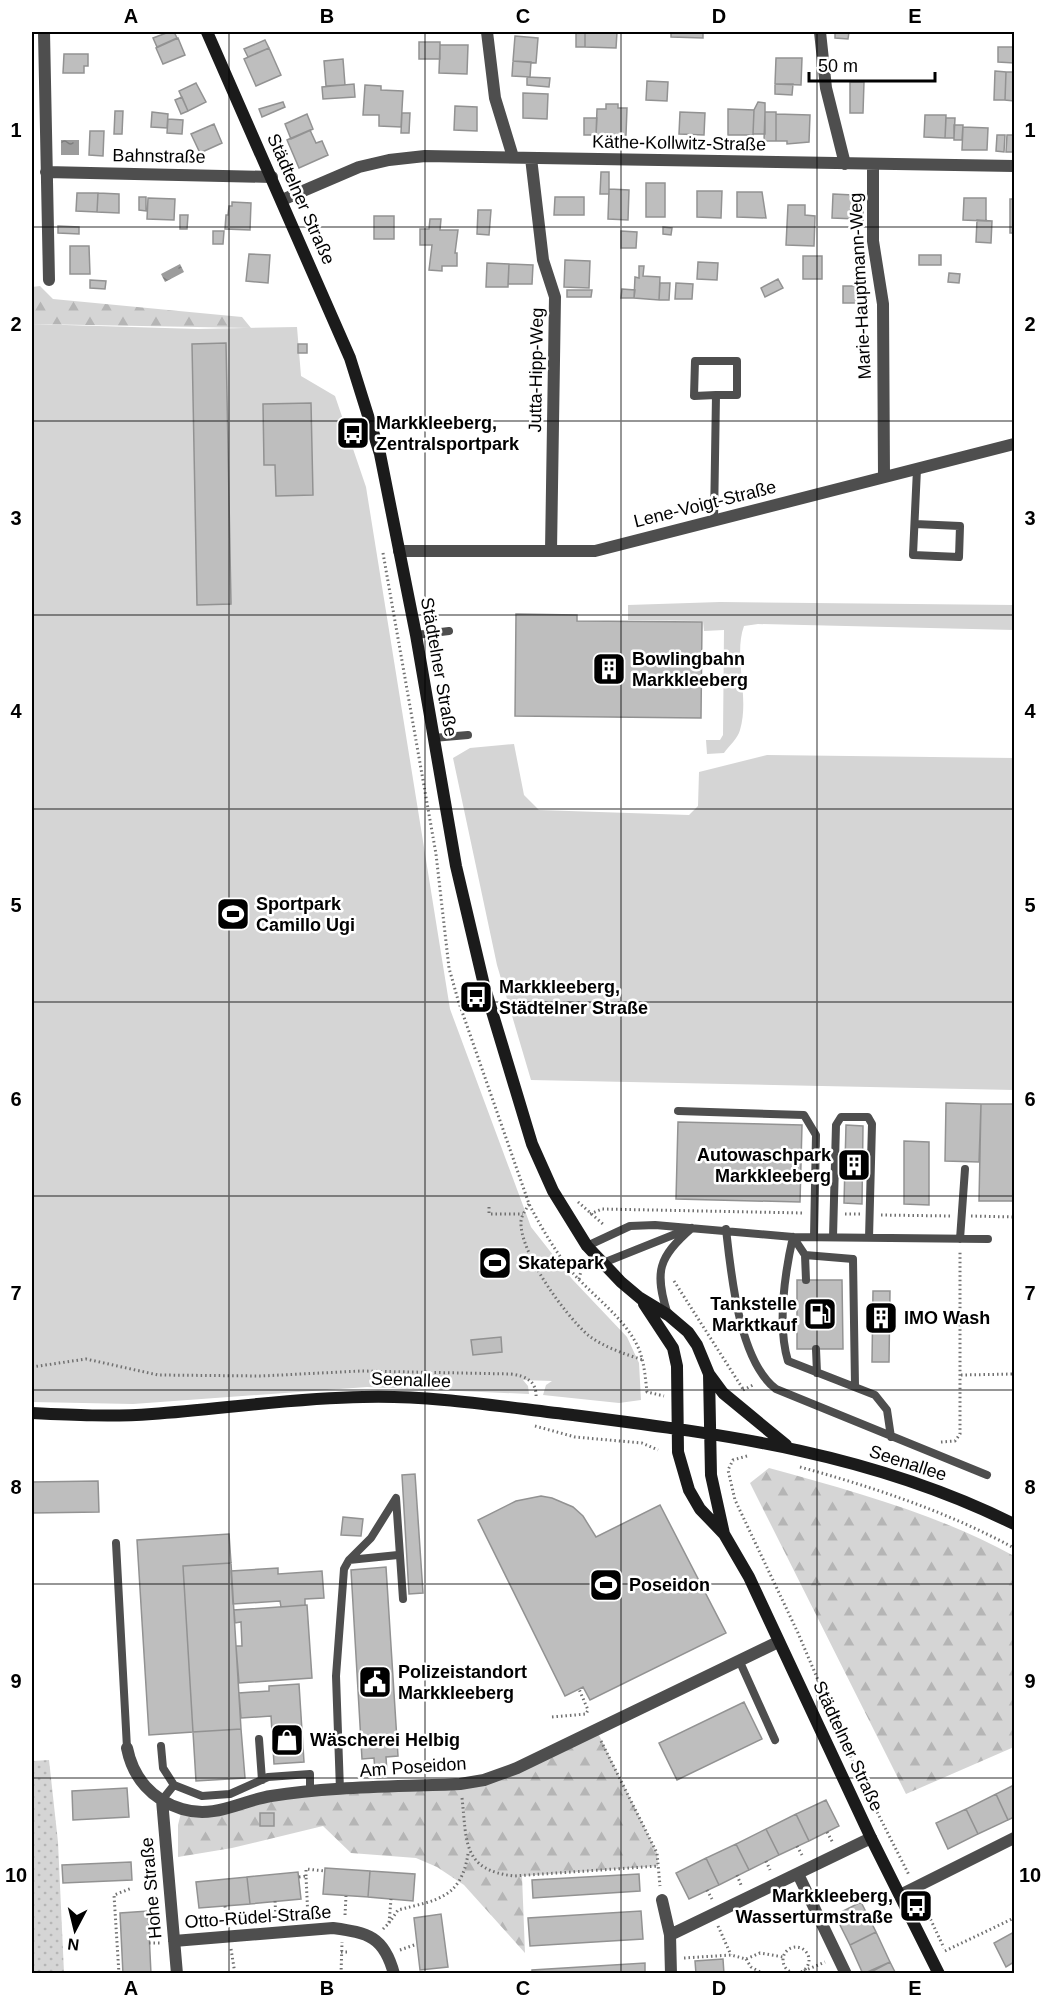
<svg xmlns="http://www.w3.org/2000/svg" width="1046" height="2005" font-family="Helvetica,sans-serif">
<defs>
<pattern id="forest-firs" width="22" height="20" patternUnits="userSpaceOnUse" patternTransform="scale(1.5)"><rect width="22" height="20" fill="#d5d5d5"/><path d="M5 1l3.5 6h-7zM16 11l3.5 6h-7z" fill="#b5b5b5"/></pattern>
<pattern id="garden-dots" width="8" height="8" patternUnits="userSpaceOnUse" patternTransform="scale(1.5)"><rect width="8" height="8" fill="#d5d5d5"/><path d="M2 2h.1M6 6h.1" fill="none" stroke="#b5b5b5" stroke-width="1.8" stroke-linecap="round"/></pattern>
<pattern id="water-ripples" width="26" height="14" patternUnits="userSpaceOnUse" patternTransform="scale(1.5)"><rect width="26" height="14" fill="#9c9c9c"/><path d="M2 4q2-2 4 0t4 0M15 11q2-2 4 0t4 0" fill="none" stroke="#7d7d7d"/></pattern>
</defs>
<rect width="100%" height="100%" fill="#fff"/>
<!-- green -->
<path fill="#d5d5d5" d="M32 324 198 329 297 327 301 376 335 396 366 487 450 1009 531 1227 572 1279 627 1337 639 1363 641 1400 619 1403 543 1395 546 1385 552 1381 523 1380 528 1386 529 1394 367 1387 133 1404 32 1402Z
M720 602 1014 605V630L758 624 744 626C733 656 750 697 740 730 738 738 729 746 724 753L707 754 706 740H720L723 735 724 630 704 631 703 621 628 620V605Z
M514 744 524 795 539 810 689 815 698 806 699 772 767 755 1014 758V1090L531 1080 497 965 453 758 470 748Z"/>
<!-- forest -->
<path fill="url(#forest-firs)" d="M40 286 53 299 242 317 251 328 32 324V287Z
M769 1468C852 1491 938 1514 1014 1556V1747L906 1794 750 1483Z
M596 1729 657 1853 658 1866 522 1876 525 1953 464 1885 437 1867 416 1858 351 1853 323 1826 232 1848 178 1857V1825L182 1809 195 1811 269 1796 484 1780Z"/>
<!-- garden -->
<path fill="url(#garden-dots)" d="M49 1760 58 1842 64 1973H32V1761Z"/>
<!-- water -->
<path fill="url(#water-ripples)" d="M61 140H79V155H61Z
M180 264 184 272 165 282 161 274Z"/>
<!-- building -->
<path fill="#bebebe" stroke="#929292" stroke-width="1.5" d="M169 32H174L177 38 157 47 153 38Z
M576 32H585V47H576Z
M585 32H617L616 48 585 47Z
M671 32H703V38L671 37Z
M835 32H849L848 39 835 38Z
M515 36 538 38 536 63 513 61Z
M178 38 185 55 163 64 156 48Z
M265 40 269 48 248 57 244 49Z
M419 42H440V59H419Z
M440 45H468L467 74 439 73Z
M998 47H1014V63L998 62Z
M269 48 281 75 256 86 244 59Z
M64 54H88V66H84V73H63Z
M776 58H802L801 85 775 84Z
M343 59 345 85 326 86 324 61Z
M513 61 531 62 530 77 512 76Z
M995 71 1006 72 1005 100H994Z
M1006 72H1014V101L1005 100Z
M527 77 550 78 549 87 527 85Z
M647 81 668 82 667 101 646 100Z
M850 82H864L863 113H850Z
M196 83 206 102 188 111 179 91Z
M354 84 355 97 323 99 322 87Z
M775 84H793L792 95 775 94Z
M365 85 381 86V90L403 91 401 127 379 126V115H363Z
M523 93 548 94 547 119 523 118Z
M182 97 188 111 181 114 175 100Z
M283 102 285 107 262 117 259 109Z
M758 102 765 103V134H753L754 110Z
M606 104H618V108H627L626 135H620V139L596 135 597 109H606Z
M455 106 477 107V131L454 130Z
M728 109 754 110 753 135H728Z
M115 111H123L122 134H114Z
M152 112 168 114 167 128 151 127Z
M680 112 705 113 704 135 679 134Z
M765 112H776V141H764Z
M402 113H410L409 133H401Z
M307 114 313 129 291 139 285 124Z
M776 114 810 115 809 142 787 144V141H776Z
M925 115H946L945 138 924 137Z
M584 118H597L596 135H584Z
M946 118H955L954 138H945Z
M168 119 183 120 182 134 167 133Z
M214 124 222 143 200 153 191 134Z
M954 125H963L962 140H954Z
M963 127 988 128 987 150H962Z
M310 130 316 143 322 141 328 155 299 168 287 140Z
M90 131H104L103 156 89 155Z
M997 135H1005L1004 152 996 151Z
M1007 135H1014V152H1006Z
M601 172H609V194H600Z
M646 183H665V217H646Z
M609 189 629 190 628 220 608 219Z
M697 191H722L721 218 697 217Z
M737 192H762L766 218 737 217Z
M77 193H98L97 212 76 211Z
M98 193 119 194V213L97 212Z
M833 194 853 195 856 219 832 218Z
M139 197H146V211L139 210Z
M555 197H584V215H554Z
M148 198 175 199 174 220 147 219Z
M964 198H986V221L963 220Z
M1010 199H1014V233H1010Z
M232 202 251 203 250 230 225 229 226 215H228L229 206H232Z
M788 205H805V215L815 216 814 246 786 245Z
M856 208H863V223H855Z
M478 210H491L489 235 477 234Z
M180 215H188L187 229H180Z
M374 216H394V239H374Z
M430 219H441L440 230H458L455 253H457V266H442V271L429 270 432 245H420V229H429Z
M977 220 992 221 991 243 976 242Z
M58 226 79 227V234L58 233Z
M663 227 672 228 671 235 663 234Z
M213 231H224L223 244H213Z
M621 231 637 232 636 248H621Z
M70 246H89L90 274H70Z
M249 254 270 255 268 283 246 281Z
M919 255H941V265H919Z
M803 256H822V279H803Z
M565 260 590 261 589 288 564 287Z
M698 262 718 263 717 280 697 279Z
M487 263 509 264 508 287H486Z
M509 264 533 265 532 284H508Z
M639 266H644L643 276 660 277 659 300 634 298 635 277 639 278Z
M949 273 960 274 959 283 948 282Z
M778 279 783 288 765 297 761 288Z
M90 280 106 281 105 289 90 288Z
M660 283H670L669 300H659Z
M676 283 693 284 692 299H675Z
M843 286H865V303H843Z
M622 289 635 290 634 298H621Z
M567 290H592L591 297H567Z
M226 343 231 604 197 605 192 344Z
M298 344H307V353H298Z
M311 403 313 495 276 496 275 465H264L263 404Z
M516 614 577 615V621L702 622 701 718 515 716Z
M946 1103 981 1104 979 1162 945 1161Z
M981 1104H1014V1201H979Z
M678 1122 802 1125 800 1202 676 1199Z
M846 1125 863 1126 862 1204 844 1203Z
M904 1141 929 1142V1205L904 1204Z
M797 1280H842L843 1349H797Z
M873 1291H890L889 1362H872Z
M501 1337 502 1352 473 1355 471 1340Z
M415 1474 423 1593 409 1594 402 1475Z
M98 1481 99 1512 32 1513V1482Z
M541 1496 552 1498 573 1507 583 1516 596 1537 660 1505 726 1633 590 1700 583 1687 565 1696 478 1520 516 1501Z
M343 1517 363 1519 361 1536 341 1535Z
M229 1534 231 1563 183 1566 193 1732 149 1735 137 1540Z
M231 1563 241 1729 193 1732 183 1566Z
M386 1567 398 1756 386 1757 387 1772 375 1773 374 1758 362 1759 351 1570Z
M278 1568V1574L322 1571 324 1598 305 1599V1605L281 1607 280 1601 233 1604 231 1571Z
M307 1605 312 1678 239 1683 236 1646H242L241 1622 235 1623 234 1610Z
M299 1684 304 1762 274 1764 271 1716 241 1718 239 1693 269 1691V1686Z
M744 1702 762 1739 677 1780 659 1743Z
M241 1729 245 1778 196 1781 193 1732Z
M1014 1785V1817L1008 1820 996 1794Z
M127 1788 129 1817 73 1820 72 1791Z
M996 1794 1008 1820 978 1834 966 1809Z
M826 1800 839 1826 809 1841 796 1814Z
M966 1809 978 1834 948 1849 936 1823Z
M260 1813H274V1826H260Z
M796 1814 809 1841 779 1855 766 1829Z
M766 1829 779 1855 749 1870 736 1844Z
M736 1844 749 1870 719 1885 706 1858Z
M706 1858 719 1885 689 1899 676 1873Z
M131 1862 132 1880 63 1883 62 1865Z
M325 1868 370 1871 368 1897 323 1894Z
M370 1871 415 1874 413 1901 368 1897Z
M298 1872 301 1899 250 1904 247 1877Z
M639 1874 640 1891 533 1898 532 1880Z
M247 1877 250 1904 199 1908 196 1882Z
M861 1902 876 1932 850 1945 835 1915Z
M148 1911 151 1974H123L120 1913Z
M641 1911 643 1939 530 1946 528 1918Z
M441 1914 448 1967 420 1970 414 1918Z
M876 1932 890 1962 863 1974 850 1945Z
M1014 1932V1962L1006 1967 994 1943Z
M723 1959 724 1974H696L695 1961Z
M890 1962 896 1974H867Z
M645 1963V1974H532V1970Z"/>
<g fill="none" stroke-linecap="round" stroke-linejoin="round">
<!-- path -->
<path stroke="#707070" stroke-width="3" stroke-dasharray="1.5 3" stroke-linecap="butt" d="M383 553 436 854 449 968 458 1000 529 1204C541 1227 555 1251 571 1271 592 1295 621 1315 636 1343 644 1358 645 1375 647 1392L664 1396
M578 1202 604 1225
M529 1204C526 1210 522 1214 521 1221 519 1252 565 1315 588 1335 603 1347 625 1354 643 1360
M489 1207V1214H523
M590 1214 602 1209 803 1213
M845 1214H860
M881 1215 950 1216
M971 1216 1014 1217
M579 1279 583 1263
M674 1281 743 1389
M32 1367 86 1359 158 1375 261 1376 361 1371 511 1374C526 1376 537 1381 536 1398
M961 1375 1014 1374
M743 1390 755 1384
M535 1426 575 1437 642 1443 658 1450
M941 1442 955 1441 960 1434V1251
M747 1456 733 1460 728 1470 735 1500 798 1633 855 1767
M800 1467C873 1487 948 1512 1014 1548
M552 1717 586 1714 588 1710 579 1689
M601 1741 657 1853 660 1886
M462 1798C467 1842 462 1870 514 1876L658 1866
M871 1800 909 1875
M827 1832 833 1843
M797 1846 802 1855
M766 1861 770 1870
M737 1875 741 1885
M306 1876V1869L325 1871
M299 1877 306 1876 308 1918
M707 1890 712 1899
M921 1899 944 1948
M275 1901 276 1920
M225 1906 227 1922
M345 1915 346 1896
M389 1923 398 1910C436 1900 461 1899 468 1854
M718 1926 731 1955
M383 1929 389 1923 391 1899
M149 1943H160
M783 1960a13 13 0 1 1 26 0a13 13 0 1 1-26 0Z
M231 1949 235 1974
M400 1950 417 1944
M945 1951 1014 1918
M341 1952H348
M684 1958 731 1955 746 1959 760 1953 783 1957
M746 1959 751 1967 760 1972
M804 1971 825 1962
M119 1974 114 1895 132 1888
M341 1974 342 1942"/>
<!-- lane -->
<path stroke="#4e4e4e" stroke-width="8" d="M714 521 716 395H737V361H695L694 396 716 395
M915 524 960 526 959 557 913 555 917 469
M416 635 449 631
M433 738 468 735
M678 1111 804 1115 816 1135 814 1237
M726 1229C731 1274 739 1361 776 1389L987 1475
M793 1237C785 1272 777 1325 788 1361L875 1395 887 1410 891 1437
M793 1237 805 1255 806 1280
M833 1237 836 1125 841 1117H868L872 1124 869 1238
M960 1239 965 1169
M587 1246 630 1226 655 1225 793 1237 988 1239
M805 1255 853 1259 855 1385
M603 1263 688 1229
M668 1315C654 1272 658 1257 692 1228
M816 1349 817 1373
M116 1543 127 1748
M349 1560 371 1538 396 1498 403 1599
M739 1660 775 1740
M259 1739 262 1780
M161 1746 163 1768 174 1785
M340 1790 336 1676 344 1569 349 1560 398 1555
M162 1800 174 1785 202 1796 230 1794 268 1777 310 1774V1791"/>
<!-- street -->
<path stroke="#4e4e4e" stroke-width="12" d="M44 32 49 280
M487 32 495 98 513 157
M820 32 826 88 845 164
M531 158 543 260 555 297 551 551
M873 165V241L883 304 884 477
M46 172 272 177
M282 200 359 167 389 160 425 156 1014 166
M399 551H595L1014 444
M127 1748C133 1778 152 1800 182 1809 215 1819 240 1801 271 1796 333 1786 397 1787 460 1784L484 1780 517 1768 778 1642
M162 1800 177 1974
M798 1874 846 1974
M900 1895 1014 1838
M662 1900 670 1935 671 1974
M670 1935 871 1838
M174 1941 333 1928C368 1933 384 1936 394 1974"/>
<!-- secondary -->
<path stroke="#1b1b1b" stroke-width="12" d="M207 32 350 358 380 454 416 635 456 866 484 985 532 1144 553 1191 587 1246 621 1282 640 1298 668 1315 688 1332 697 1345 709 1374 711 1475 724 1534
M644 1304 673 1348 677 1366 678 1452 689 1490 700 1509 724 1534 749 1577 871 1838 939 1974
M709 1374 723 1393 786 1445
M32 1413C72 1415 112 1417 152 1414 222 1409 292 1398 363 1397 433 1395 503 1407 573 1415 729 1435 871 1453 1014 1524"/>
</g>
<!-- grid -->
<path fill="none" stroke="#000" stroke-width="1.5" stroke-opacity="0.55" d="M229 32V1974M425 32V1974M621 32V1974M817 32V1974M32 227H1014M32 421H1014M32 615H1014M32 809H1014M32 1002H1014M32 1196H1014M32 1390H1014M32 1584H1014M32 1778H1014"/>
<!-- icons -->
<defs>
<symbol id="bus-square" viewBox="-11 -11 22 22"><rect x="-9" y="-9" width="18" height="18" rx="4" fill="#000" stroke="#fff"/><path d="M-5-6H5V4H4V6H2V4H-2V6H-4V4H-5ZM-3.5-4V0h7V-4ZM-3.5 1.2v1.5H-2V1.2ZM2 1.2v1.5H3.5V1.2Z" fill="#fff"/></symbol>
<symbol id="building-square" viewBox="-11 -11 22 22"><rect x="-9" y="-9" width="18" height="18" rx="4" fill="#000" stroke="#fff"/><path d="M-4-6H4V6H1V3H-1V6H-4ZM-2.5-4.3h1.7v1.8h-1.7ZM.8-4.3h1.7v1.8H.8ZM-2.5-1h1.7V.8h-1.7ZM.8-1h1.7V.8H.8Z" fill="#fff"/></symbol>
<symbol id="stadium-square" viewBox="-11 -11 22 22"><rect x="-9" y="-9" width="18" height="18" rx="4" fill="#000" stroke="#fff"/><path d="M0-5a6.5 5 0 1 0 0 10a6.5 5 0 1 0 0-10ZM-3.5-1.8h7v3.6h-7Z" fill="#fff"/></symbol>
<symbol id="fuel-square" viewBox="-11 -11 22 22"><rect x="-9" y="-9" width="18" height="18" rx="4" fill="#000" stroke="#fff"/><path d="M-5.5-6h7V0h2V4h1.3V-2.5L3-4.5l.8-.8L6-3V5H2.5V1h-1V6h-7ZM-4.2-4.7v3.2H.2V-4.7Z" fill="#fff"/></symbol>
<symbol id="civic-square" viewBox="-11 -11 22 22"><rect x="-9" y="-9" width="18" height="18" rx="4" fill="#000" stroke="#fff"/><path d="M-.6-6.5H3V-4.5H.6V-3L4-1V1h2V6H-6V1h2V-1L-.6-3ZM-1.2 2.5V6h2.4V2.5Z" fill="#fff"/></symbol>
<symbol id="shop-square" viewBox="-11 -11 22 22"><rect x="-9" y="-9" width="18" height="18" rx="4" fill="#000" stroke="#fff"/><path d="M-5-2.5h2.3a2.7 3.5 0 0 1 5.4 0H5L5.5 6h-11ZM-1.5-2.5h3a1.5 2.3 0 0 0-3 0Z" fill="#fff"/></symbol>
</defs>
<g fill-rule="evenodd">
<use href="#bus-square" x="334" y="414" width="38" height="38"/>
<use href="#building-square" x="590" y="650" width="38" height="38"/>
<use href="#stadium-square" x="214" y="895" width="38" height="38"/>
<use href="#bus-square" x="457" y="978" width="38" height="38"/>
<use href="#building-square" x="835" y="1146" width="38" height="38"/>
<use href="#stadium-square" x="476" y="1244" width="38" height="38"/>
<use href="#fuel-square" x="801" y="1295" width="38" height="38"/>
<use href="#building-square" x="862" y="1299" width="38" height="38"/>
<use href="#stadium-square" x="587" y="1566" width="38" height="38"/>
<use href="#civic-square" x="356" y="1663" width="38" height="38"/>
<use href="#shop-square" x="268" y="1721" width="38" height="38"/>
<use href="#bus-square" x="897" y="1887" width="38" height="38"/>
</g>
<g text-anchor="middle" stroke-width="5" stroke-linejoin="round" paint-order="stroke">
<!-- street labels -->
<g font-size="18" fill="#000" stroke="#fff">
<text transform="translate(679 143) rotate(1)" y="6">Käthe-Kollwitz-Straße</text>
<text transform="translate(159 156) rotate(1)" y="6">Bahnstraße</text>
<text transform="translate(301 199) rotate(66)" y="6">Städtelner Straße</text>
<text transform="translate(860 286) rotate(-93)" y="6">Marie-Hauptmann-Weg</text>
<text transform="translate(536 370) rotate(-89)" y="6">Jutta-Hipp-Weg</text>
<text transform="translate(705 504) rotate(-14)" y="6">Lene-Voigt-Straße</text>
<text transform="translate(439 667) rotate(80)" y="6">Städtelner Straße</text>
<text transform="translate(411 1380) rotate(2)" y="6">Seenallee</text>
<text transform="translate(908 1463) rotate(18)" y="6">Seenallee</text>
<text transform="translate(848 1746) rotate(65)" y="6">Städtelner Straße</text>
<text transform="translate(413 1767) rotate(-4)" y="6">Am Poseidon</text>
<text transform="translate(151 1888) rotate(-95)" y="6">Hohe Straße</text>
<text transform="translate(258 1917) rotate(-4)" y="6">Otto-Rüdel-Straße</text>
</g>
<!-- poi labels -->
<g font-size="18" font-weight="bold" fill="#000" stroke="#fff" text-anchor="start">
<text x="376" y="429">Markkleeberg,<tspan x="376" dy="21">Zentralsportpark</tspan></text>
<text x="632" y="665">Bowlingbahn<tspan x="632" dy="21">Markkleeberg</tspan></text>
<text x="256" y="910">Sportpark<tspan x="256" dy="21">Camillo Ugi</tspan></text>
<text x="499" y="993">Markkleeberg,<tspan x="499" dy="21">Städtelner Straße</tspan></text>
<text x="831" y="1161" text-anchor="end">Autowaschpark<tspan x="831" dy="21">Markkleeberg</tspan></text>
<text x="518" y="1269">Skatepark</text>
<text x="797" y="1310" text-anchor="end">Tankstelle<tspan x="797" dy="21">Marktkauf</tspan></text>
<text x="904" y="1324">IMO Wash</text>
<text x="629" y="1591">Poseidon</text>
<text x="398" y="1678">Polizeistandort<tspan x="398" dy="21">Markkleeberg</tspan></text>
<text x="310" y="1746">Wäscherei Helbig</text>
<text x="893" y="1902" text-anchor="end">Markkleeberg,<tspan x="893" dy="21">Wasserturmstraße</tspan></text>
</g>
</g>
<!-- border -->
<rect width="1046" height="2005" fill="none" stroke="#ffffff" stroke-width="66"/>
<!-- north arrow -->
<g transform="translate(75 1930) rotate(187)" stroke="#ffffff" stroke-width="4.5" paint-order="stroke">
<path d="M0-4.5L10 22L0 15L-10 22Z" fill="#000000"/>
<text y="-9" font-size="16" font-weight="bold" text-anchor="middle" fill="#000000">N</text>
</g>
<!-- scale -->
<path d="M809 72v9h126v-9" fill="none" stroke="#000000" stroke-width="3"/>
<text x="818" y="72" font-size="18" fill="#000000" stroke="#ffffff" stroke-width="4.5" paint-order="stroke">50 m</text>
<rect x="33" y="33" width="980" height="1939" fill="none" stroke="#000" stroke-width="2"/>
<g font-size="20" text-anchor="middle" font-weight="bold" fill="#000">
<text x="131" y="23">A</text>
<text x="327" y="23">B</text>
<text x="523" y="23">C</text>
<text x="719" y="23">D</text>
<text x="915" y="23">E</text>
<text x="16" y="137">1</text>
<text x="1030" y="137">1</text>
<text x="16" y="331">2</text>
<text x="1030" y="331">2</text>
<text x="16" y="525">3</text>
<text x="1030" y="525">3</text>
<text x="16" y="718">4</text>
<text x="1030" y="718">4</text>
<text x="16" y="912">5</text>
<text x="1030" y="912">5</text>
<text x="16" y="1106">6</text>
<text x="1030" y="1106">6</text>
<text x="16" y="1300">7</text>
<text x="1030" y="1300">7</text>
<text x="16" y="1494">8</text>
<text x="1030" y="1494">8</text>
<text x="16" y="1688">9</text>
<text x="1030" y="1688">9</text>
<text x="16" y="1882">10</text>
<text x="1030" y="1882">10</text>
<text x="131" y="1995">A</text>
<text x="327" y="1995">B</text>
<text x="523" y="1995">C</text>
<text x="719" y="1995">D</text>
<text x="915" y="1995">E</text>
</g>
</svg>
